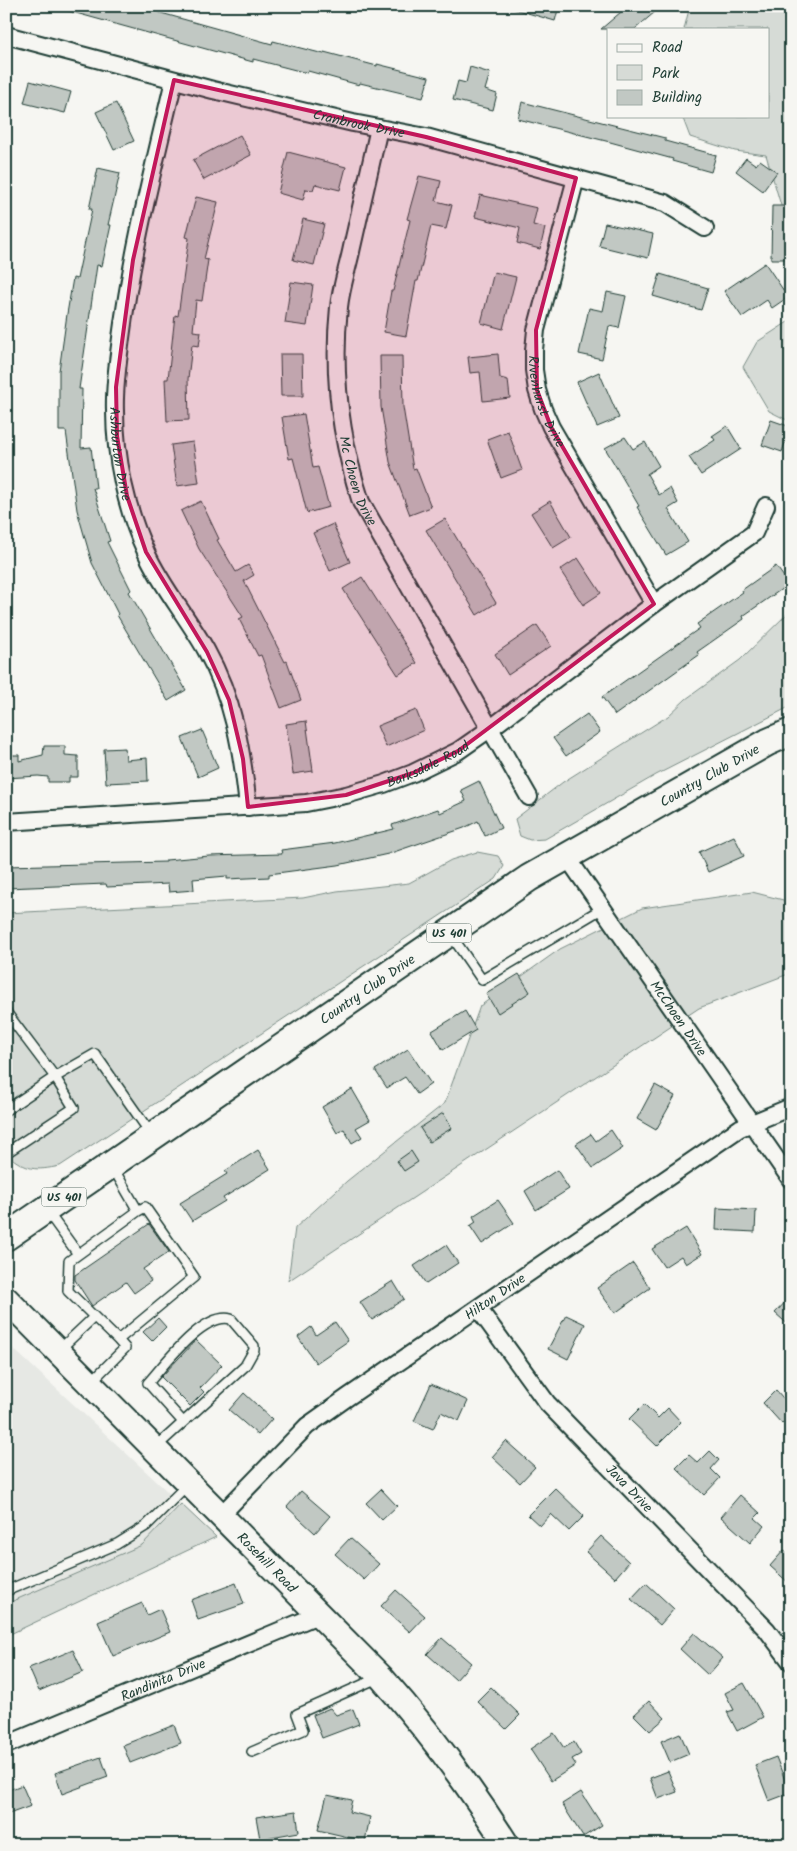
<svg xmlns="http://www.w3.org/2000/svg" width="797" height="1851" font-family="Kalam,sans-serif">
<rect width="100%" height="100%" fill="#f6f6f2"/>
<filter id="ink" filterUnits="userSpaceOnUse"><feTurbulence type="fractalNoise" baseFrequency=".02" numOctaves="2"/><feDisplacementMap in="SourceGraphic" scale="10" xChannelSelector="R" yChannelSelector="G"/><feConvolveMatrix kernelMatrix="1 2 1 2 8 2 1 2 1" color-interpolation-filters="sRGB"/></filter>
<g filter="url(#ink)">
<!-- built -->
<path fill="#e6e8e4" d="M6 1342 181 1504 142 1545 6 1604Z"/>
<!-- green -->
<path fill="#d6dbd6" stroke="#7a8c85" d="M690 6H791V226L785 219 766 155 735 151 690 137 682 116H768V29H684Z
M791 320V422L769 411 743 367 757 342Z
M791 610V706L656 775 545 839 530 840 520 836 515 819 563 782 668 716 686 699 740 660Z
M477 852 498 856 504 866 496 879 60 1166C35 1171 28 1171 6 1154V913L303 898 337 891 409 883 451 860Z
M752 892 791 902V973L699 1008 288 1281 295 1228 347 1181 445 1103 480 1006 560 949 642 908Z
M181 1504 216 1537 6 1636V1604L142 1545Z"/>
<!-- building -->
<path fill="#c1c8c3" stroke="#1f3d34" d="M65 6H136L272 44 273 41 324 54V52L377 66V64L429 77 423 98 360 83 359 85 308 71 307 73 253 59V62L65 10Z
M514 6H559L555 21 514 9Z
M628 6H662L635 29H601Z
M470 67 490 73 485 90 497 94 493 110 453 100 458 81 466 83Z
M30 81 71 92 65 113 24 103Z
M522 102 665 138V141L716 155 711 172 672 161 673 159 610 142 518 119Z
M116 103 134 141 114 150 96 112Z
M240 135 251 155 204 180 193 160Z
M288 152 346 167 340 190 315 184 313 190 306 189 303 200 278 193Z
M746 158 756 165 760 160 777 172 763 191 736 171Z
M98 168 120 173 108 225H111L102 266 97 265 79 389H82L81 448 91 447 96 488H93L110 541 107 542 131 590 129 592 186 690 168 701 117 615 118 614 92 563 77 510 66 431H59V371L67 314 73 278 77 279 92 209H89Z
M419 176 441 181 436 201 452 205 446 229 431 226 418 281H416L406 336 384 332 391 291H393L410 220 407 219Z
M480 195 537 208 533 225 545 228 540 249 517 243 520 228 475 217Z
M196 197 218 202 204 259 208 260 202 301 196 300 193 331 201 332 199 346 192 345 188 379 189 420 167 421 165 379H168L175 315 178 316 189 238 186 237Z
M772 206H791V259H771Z
M303 219 324 224 314 265 293 260Z
M605 223 653 234 648 258 599 246Z
M765 263 788 297 772 308 767 300 742 317 724 291Z
M494 272 516 277 503 329 481 323Z
M660 274 708 288 701 310 653 296Z
M291 282 313 285 307 326 285 323Z
M607 292 626 296 619 328 609 326 602 359 579 354 589 308 603 311Z
M280 354H302L303 396H281Z
M498 354 500 378 508 380 510 398 483 401 480 372 470 373 468 357Z
M380 356H402L403 407 413 469 416 468 431 507 410 515 390 462 381 407Z
M599 372 619 418 597 427 577 382Z
M304 414 313 468 318 467 329 507 307 513 293 458 289 459 282 417Z
M771 420 791 427V445L785 443 782 452 762 445Z
M727 426 741 449 701 475 689 457 715 440 712 436Z
M508 431 522 470 501 478 487 439Z
M625 437 633 449 645 442 659 466 647 474 659 495 670 488 678 503 668 509 688 542 666 555 637 507 639 506 605 448Z
M193 442 199 483 177 486 171 445Z
M201 501 219 539 217 540 236 572 248 565 254 575 244 581 285 662 287 661 301 700 281 708 261 655 258 656 239 619 243 617 199 549 181 511Z
M550 501 571 537 553 548 531 513Z
M445 519 496 603 477 615 426 530Z
M333 524 350 562 330 571 313 533Z
M578 558 601 593 583 605 560 570Z
M776 566 789 584 743 616 744 619 697 652 699 655 615 715 602 697 700 628 697 624 743 592 742 590Z
M362 577 417 663 398 675 343 589Z
M537 625 551 646 508 675 495 654Z
M416 710 424 730 386 747 377 726Z
M587 714 600 732 566 756 553 738Z
M306 721 313 771 293 774 286 724Z
M202 730 218 768 198 777 182 738Z
M44 746H65V755L78 756V777H69V782H48V777L38 776 6 778V755H19V761L43 755Z
M125 748 126 760 147 758 148 781 106 783 104 749Z
M479 781 501 828 485 836 478 821 464 828 388 854 338 865 269 874V877L227 879V876L193 879 194 890 169 892 168 884 107 887 106 884 6 888V866L166 862V860L209 856 282 854 281 850 335 843 394 829 392 825 438 809 440 813 466 801 461 790Z
M734 836 744 856 708 872 699 852Z
M519 974 530 992 498 1013 486 994Z
M465 1011 476 1030 443 1050 432 1031Z
M408 1049 431 1084 417 1094 405 1077 387 1088 375 1070Z
M655 1085 675 1096 656 1130 637 1119Z
M352 1089 370 1120 356 1128 362 1137 352 1143 344 1129 337 1133 322 1107Z
M443 1113 452 1128 429 1142 420 1128Z
M611 1130 623 1148 593 1168 576 1144 591 1134 596 1141Z
M258 1150 270 1169 223 1198 225 1201 192 1221 180 1203 227 1174 225 1171Z
M411 1151 418 1162 404 1171 397 1161Z
M557 1170 569 1189 536 1210 525 1191Z
M498 1200 514 1223 482 1244 470 1226 476 1222 473 1216Z
M717 1208 756 1210 755 1232 716 1230Z
M149 1224 169 1252 143 1269 151 1281 134 1293 126 1282 92 1306 75 1280V1275Z
M686 1228 702 1254 686 1264 681 1256 664 1267 652 1249Z
M446 1245 458 1263 426 1284 414 1266Z
M633 1263 650 1288 615 1313 597 1288Z
M393 1281 404 1299 372 1320 360 1302Z
M791 1296V1327L775 1313Z
M566 1315 585 1324 568 1359 548 1349Z
M158 1318 166 1327 152 1341 143 1332Z
M335 1322 348 1341 316 1363 298 1337 311 1327 316 1335Z
M196 1340 222 1365 200 1388 204 1392 190 1406 161 1377Z
M431 1384 468 1401 459 1421 441 1412 433 1429 414 1421Z
M776 1390 791 1407V1416L782 1424 763 1403Z
M244 1393 272 1419 258 1435 229 1410Z
M644 1404 658 1418 668 1408 681 1422 657 1446 629 1419Z
M506 1441 535 1467 520 1483 492 1457Z
M710 1451 719 1460 711 1469 720 1478 704 1495 676 1468 689 1455 698 1463Z
M555 1488 584 1516 569 1531 551 1514 540 1526 528 1515Z
M381 1489 397 1506 382 1520 366 1503Z
M301 1491 330 1516 315 1533 287 1507Z
M740 1495 760 1513 755 1518 764 1526 750 1543 721 1517Z
M601 1536 629 1562 615 1578 586 1552Z
M350 1538 379 1564 364 1580 335 1554Z
M784 1550 791 1555V1585L770 1566Z
M236 1583 244 1604 198 1620 191 1600Z
M646 1583 674 1609 660 1625 631 1599Z
M396 1590 425 1616 410 1632 381 1606Z
M142 1603 147 1615 160 1609 170 1632 113 1656 98 1622Z
M694 1633 723 1658 708 1675 680 1649Z
M442 1638 471 1663 456 1680 427 1654Z
M73 1650 83 1672 39 1691 29 1668Z
M744 1683 763 1717 737 1731 727 1712 734 1710 725 1693Z
M491 1687 520 1715 506 1729 477 1701Z
M649 1701 665 1718 650 1731 634 1715Z
M330 1708 336 1715 353 1709 359 1724 322 1738 313 1715Z
M174 1725 181 1743 130 1763 123 1745Z
M554 1733 564 1748 574 1742 581 1754 572 1759 576 1765 551 1781 530 1749Z
M680 1733 689 1754 670 1762 661 1741Z
M101 1757 108 1777 62 1794 55 1773Z
M776 1757 790 1793 769 1801 755 1765Z
M668 1771 677 1792 658 1799 650 1778Z
M22 1785 31 1806 6 1815V1791Z
M581 1792 602 1825 583 1837 562 1804Z
M327 1795 352 1800 349 1812 370 1817 365 1841 318 1830Z
M296 1811 299 1832 260 1839 256 1817Z"/>
<g fill="none" stroke-linecap="round" stroke-linejoin="round">
<defs>
<path id="lane" d="M451 935 482 980 603 908
M6 1012 55 1077 74 1108 6 1153
M6 1110 55 1077 95 1054 151 1134
M112 1166 138 1211
M145 1207 194 1277 118 1340 68 1291 69 1261 138 1211Z
M47 1211 78 1254
M58 1351 94 1317
M90 1383 125 1348 118 1340
M155 1448 245 1366 254 1350V1346L231 1319C203 1312 165 1364 148 1383L183 1422
M6 1591 117 1544 146 1526 187 1485
M252 1752 303 1730 297 1714 380 1677"/>
<g id="street">
<path id="s1" d="M6 35 213 90 353 123 426 137 665 203 705 228"/>
<path id="s2" d="M174 80C154 166 132 251 121 338 118 362 114 386 115 411 115 457 126 509 146 552 161 586 187 616 206 650 234 700 242 750 248 807"/>
<path id="s3" d="M379 128C370 168 361 207 352 247 348 267 341 287 339 307 332 374 340 438 361 502L529 797"/>
<path id="s4" d="M576 178 536 330 534 350V370L537 390 543 409 551 427 654 604"/>
<path id="s5" d="M6 822 306 803 346 795 384 784 413 773 458 751 491 728 654 604 754 533 766 506"/>
<path id="s6" d="M567 857 791 1180"/>
<path id="s7" d="M478 1308 547 1403 767 1630 791 1662"/>
<path id="s8" d="M221 1515 307 1426 348 1397 740 1128 791 1107"/>
<path id="s9" d="M6 1745 320 1614"/>
</g>
<g id="secondary">
<path id="s10" d="M6 1299 381 1677C429 1731 468 1784 507 1845"/>
</g>
<g id="primary">
<path id="s11" d="M6 1237 529 878 768 742 791 732"/>
</g>
</defs>
<!-- lane casing -->
<use href="#lane" stroke="#1f3d34" stroke-width="12"/>
<!-- street casing -->
<use href="#street" stroke="#1f3d34" stroke-width="20"/>
<!-- secondary casing -->
<use href="#secondary" stroke="#1f3d34" stroke-width="28"/>
<!-- primary casing -->
<use href="#primary" stroke="#1f3d34" stroke-width="30"/>
<!-- lane -->
<use href="#lane" stroke="#f6f6f2" stroke-width="9"/>
<!-- street -->
<use href="#street" stroke="#f6f6f2" stroke-width="16"/>
<!-- secondary -->
<use href="#secondary" stroke="#f6f6f2" stroke-width="24"/>
<!-- primary -->
<use href="#primary" stroke="#f6f6f2" stroke-width="26"/>
</g>
</g>
<!-- marked area -->
<path fill="#c2185b" fill-opacity="0.2" stroke="#c2185b" stroke-width="4" stroke-linejoin="round" d="M174 80 426 137 576 178 536 330 537 390 551 427 654 604 458 751 413 773 346 795 248 807 243 759 229 700 207 652 146 552 127 496 117 436 116 387 133 260Z"/>
<g text-anchor="middle" stroke-width="5" stroke-linejoin="round" paint-order="stroke">
<!-- shield labels -->
<g fill="#f6f6f2" stroke="#60746d" stroke-width="1">
<rect x="426.5" y="923.5" width="45" height="19" rx="4"/>
<rect x="41.5" y="1187.5" width="45" height="19" rx="4"/>
</g>
<g font-size="12" font-weight="bold" fill="#1f3d34">
<text x="449" y="937">US 401</text>
<text x="64" y="1201">US 401</text>
</g>
<!-- street labels -->
<g font-size="14" fill="#1f3d34" stroke="#f6f6f2">
<text dy="5" stroke="none"><textPath href="#s1" startOffset="364">Cranbrook Drive</textPath></text>
<text dy="5" stroke="none"><textPath href="#s4" startOffset="231">Rivenhurst Drive</textPath></text>
<text dy="5" stroke="none"><textPath href="#s2" startOffset="380">Ashburton Drive</textPath></text>
<text dy="5" stroke="none"><textPath href="#s3" startOffset="360">Mc Choen Drive</textPath></text>
<text dy="5" stroke="none"><textPath href="#s5" startOffset="429">Barksdale Road</textPath></text>
<text dy="5" stroke="none"><textPath href="#s11" startOffset="842">Country Club Drive</textPath></text>
<text dy="5" stroke="none"><textPath href="#s11" startOffset="438">Country Club Drive</textPath></text>
<text dy="5" stroke="none"><textPath href="#s6" startOffset="196">McChoen Drive</textPath></text>
<text dy="5" stroke="none"><textPath href="#s8" startOffset="352">Hilton Drive</textPath></text>
<text dy="5" stroke="none"><textPath href="#s7" startOffset="236">Java Drive</textPath></text>
<text dy="5" stroke="none"><textPath href="#s10" startOffset="371">Rosehill Road</textPath></text>
<text dy="5" stroke="none"><textPath href="#s9" startOffset="170">Randinita Drive</textPath></text>
</g>
</g>
<!-- margin -->
<rect width="797" height="1851" fill="none" stroke="#f6f6f2" stroke-width="25"/>
<rect x="12" y="12" width="772" height="1826" fill="none" stroke="#1f3d34" stroke-width="2" filter="url(#ink)"/>
<!-- legend -->
<rect x="607" y="28" width="162" height="90" fill="#f6f6f2" stroke="#a0aca6"/>
<rect x="617" y="44" width="25" height="8" fill="#f6f6f2" stroke="#a0aca6"/>
<text x="652" y="52" font-size="15" fill="#1f3d34">Road</text>
<rect x="617" y="65" width="25" height="15" fill="#d6dbd6" stroke="#a0aca6"/>
<text x="652" y="78" font-size="15" fill="#1f3d34">Park</text>
<rect x="617" y="90" width="25" height="15" fill="#c1c8c3" stroke="#a0aca6"/>
<text x="652" y="102" font-size="15" fill="#1f3d34">Building</text>
</svg>
